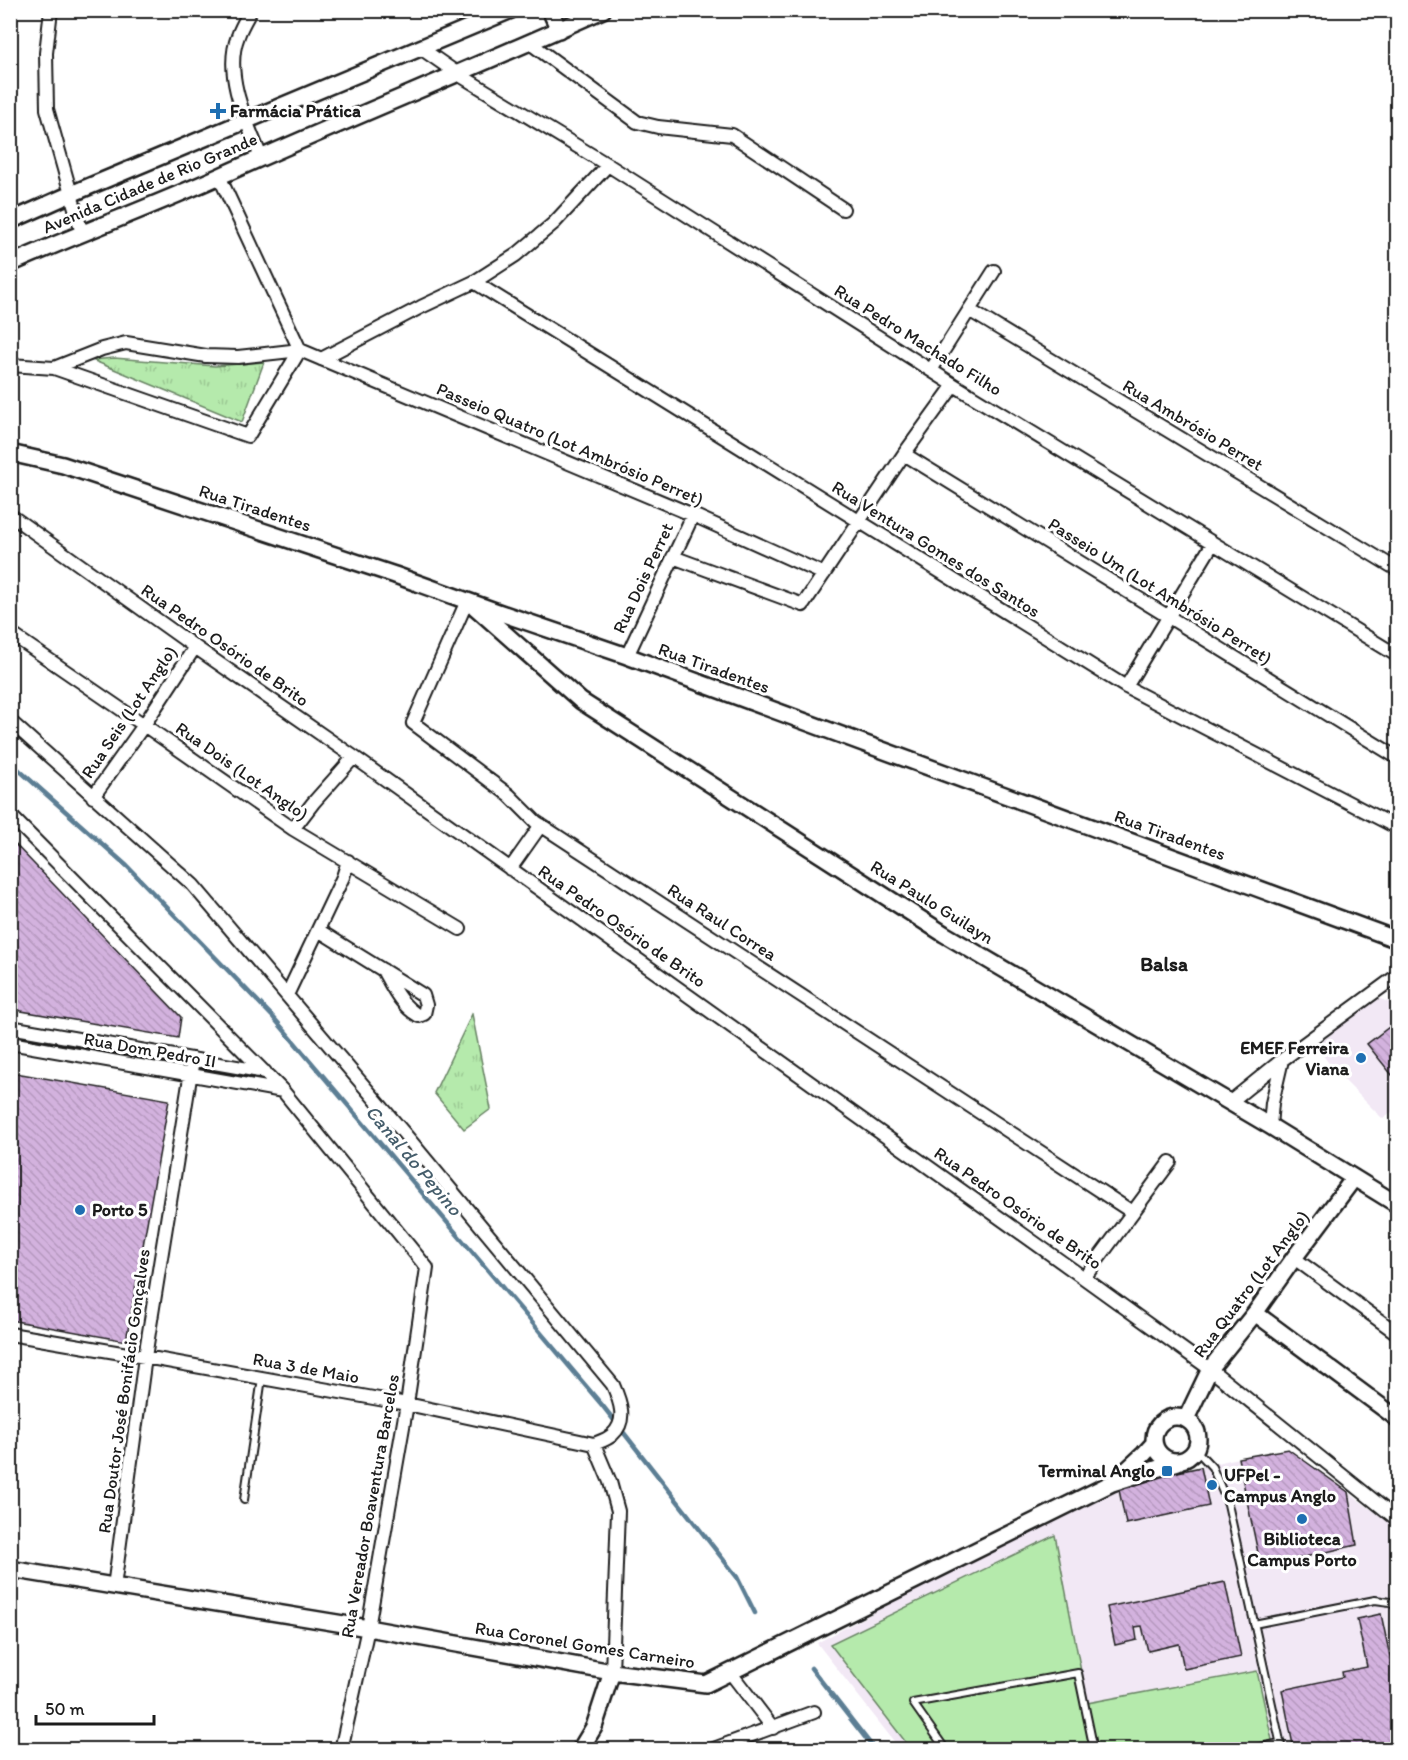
<svg xmlns="http://www.w3.org/2000/svg" width="1408" height="1760" font-family="Itim,sans-serif">
<defs>
<pattern id="park-tufts" width="24" height="20" patternUnits="userSpaceOnUse" patternTransform="scale(1.5)"><rect width="24" height="20" fill="#b5eaac"/><path d="M3 7l-1-3M5 7V3M7 7l1-3M15 17l-1-3M17 17v-4M19 17l1-3" fill="none" stroke="#9bc893"/></pattern>
<pattern id="building-back-hatch" width="6" height="6" patternUnits="userSpaceOnUse" patternTransform="scale(1.5)"><rect width="6" height="6" fill="#d3b2de"/><path d="M-1 5l2 2M0 0l6 6M5-1l2 2" fill="none" stroke="#b598be"/></pattern>
</defs>
<rect width="100%" height="100%" fill="#fff"/>
<filter id="ink" filterUnits="userSpaceOnUse"><feTurbulence type="fractalNoise" baseFrequency=".0167" numOctaves="2"/><feDisplacementMap in="SourceGraphic" scale="12" xChannelSelector="R" yChannelSelector="G"/><feConvolveMatrix kernelMatrix="1 2 1 2 8 2 1 2 1" color-interpolation-filters="sRGB"/></filter>
<g filter="url(#ink)">
<!-- built -->
<path fill="#f2e8f5" d="M1377 998 1397 1005V1108L1383 1119 1334 1070 1316 1046Z
M1288 1449 1397 1528V1749H900L817 1643 973 1559 1118 1485 1201 1467 1238 1458Z"/>
<!-- grass -->
<path fill="#b5eaac" stroke="#688364" stroke-width="1.5" d="M1055 1535 1087 1703 1257 1671 1274 1749H911L830 1644Z"/>
<!-- park -->
<path fill="url(#park-tufts)" stroke="#688364" stroke-width="1.5" d="M114 358 215 366 264 362 242 422 92 360Z
M472 1014 491 1109 464 1129 434 1093Z"/>
<g fill="none" stroke-linecap="round" stroke-linejoin="round">
<!-- stream -->
<path stroke="#5b7e94" stroke-width="4.5" d="M10 762 127 866 273 1017 602 1405 737 1577 755 1613
M811 1668 875 1750"/>
</g>
<!-- building -->
<path fill="url(#building-back-hatch)" stroke="#1c1c1c" stroke-width="1.5" d="M10 839 181 1017 178 1038 10 1009Z
M1397 1021 1398 1071 1392 1075 1367 1044Z
M10 1072 169 1100 126 1341 10 1320Z
M1288 1449 1348 1492 1357 1545 1261 1567 1238 1458Z
M1201 1467 1209 1506 1126 1524 1118 1485Z
M1225 1582 1241 1657 1184 1669 1179 1644 1148 1651 1142 1626 1135 1627 1137 1640 1115 1645 1107 1607Z
M1381 1614 1392 1666 1398 1665V1750H1294L1282 1690 1343 1677 1342 1672 1367 1667 1357 1619Z"/>
<g fill="none" stroke-linecap="round" stroke-linejoin="round">
<defs>
<path id="service" d="M1196 1450 1212 1467 1228 1504 1282 1750
M244 1500 262 1378
M1254 1624 1375 1600 1390 1602 1398 1608
M946 1750 913 1703 1078 1673 1094 1750
M1247 1750 1280 1743"/>
<path id="minor" d="M51 10 46 53 47 109 82 233
M251 10C246 19 241 27 238 36 223 74 246 121 261 157
M530 43 637 122 658 127 732 135 843 209
M422 49 458 74 608 165 954 385 1398 656
M219 176 300 350
M474 282 1126 687 1392 825 1398 816
M969 310 1398 570
M321 359 421 307 474 282 516 255 554 223 608 165
M10 365 54 368 248 436 300 350
M54 368 102 349 126 343 206 356 238 357 300 350 693 515 824 574
M931 370 994 271
M904 454 1398 758
M10 515 195 647 354 757 1084 1278 1210 1369 1398 1520
M673 557 803 605 904 454 954 385
M467 601 413 723 509 795 536 822 1132 1212
M10 633 144 725 293 829 460 929
M627 656 693 515
M1126 687 1213 543
M10 721 193 885 403 1132 613 1385C620 1401 628 1421 612 1435 608 1439 599 1442 594 1444
M93 797 144 725 195 647
M10 815 283 1091 427 1268 407 1404 368 1628 341 1750
M293 829 313 803 354 757
M510 869 541 825
M318 930 423 995 426 1005 424 1014 419 1016C401 1006 393 988 383 970
M287 995 343 877 348 861
M10 1027 265 1072
M10 1043 283 1091
M1229 1103 1282 1060 1398 975
M1270 1126 1272 1103 1282 1060
M1294 1258 1398 1334
M1084 1278 1170 1162
M10 1334 145 1357 407 1404 594 1444
M594 1444 610 1482 618 1511 612 1672
M114 1587 145 1357 193 1059
M730 1672 773 1728
M711 1750 814 1712"/>
<path id="tertiary" d="M550 10 559 30
M10 221 71 194 511 10
M10 264C80 233 151 207 220 176 347 119 476 67 603 10
M10 453 63 465 395 575 498 612 627 656 1398 940
M475 607 581 701 944 934 1270 1126 1398 1205
M1255 1313 1398 1419
M1154 1439a22 22 0 1 1 44 0a22 22 0 1 1-44 0Z
M1186 1419 1210 1369 1255 1313 1294 1258 1354 1178
M1117 1479 1144 1454 1154 1443
M10 1569 368 1628 612 1672 706 1684 1112 1483 1178 1462
M580 1750 594 1727 612 1672"/>
</defs>
<!-- service casing -->
<use href="#service" stroke="#1c1c1c" stroke-width="10"/>
<!-- minor casing -->
<use href="#minor" stroke="#1c1c1c" stroke-width="16"/>
<!-- tertiary casing -->
<use href="#tertiary" stroke="#1c1c1c" stroke-width="20"/>
<!-- service -->
<use href="#service" stroke="#fff" stroke-width="6"/>
<!-- minor -->
<use href="#minor" stroke="#fff" stroke-width="12"/>
<!-- tertiary -->
<use href="#tertiary" stroke="#fff" stroke-width="15"/>
</g>
</g>
<!-- markers -->
<g fill="#1f6fb2" stroke="#fff" stroke-width="2">
<path d="M215 102h6v6h6v6h-6v6h-6v-6h-6v-6h6z"/>
<circle cx="1361" cy="1058" r="6"/>
<circle cx="80" cy="1210" r="6"/>
<rect x="1161" y="1465" width="12" height="12" rx="3"/>
<circle cx="1212" cy="1485" r="6"/>
<circle cx="1302" cy="1519" r="6"/>
</g>
<g text-anchor="middle" stroke-width="6" stroke-linejoin="round" paint-order="stroke">
<!-- poi labels -->
<g font-size="18" font-weight="bold" fill="#1c1c1c" stroke="#fff" text-anchor="start">
<text x="230" y="117">Farmácia Prática</text>
<text x="1349" y="1054" text-anchor="end">EMEF Ferreira<tspan x="1349" dy="21">Viana</tspan></text>
<text x="92" y="1216">Porto 5</text>
<text x="1155" y="1477" text-anchor="end">Terminal Anglo</text>
<text x="1224" y="1481">UFPel -<tspan x="1224" dy="21">Campus Anglo</tspan></text>
<text x="1302" y="1545" text-anchor="middle">Biblioteca<tspan x="1302" dy="21">Campus Porto</tspan></text>
</g>
<!-- street labels -->
<g font-size="18" fill="#1c1c1c" stroke="#fff">
<text transform="translate(150 183) rotate(-23)" y="6">Avenida Cidade de Rio Grande</text>
<text transform="translate(918 340) rotate(32)" y="6">Rua Pedro Machado Filho</text>
<text transform="translate(1193 425) rotate(31)" y="6">Rua Ambrósio Perret</text>
<text transform="translate(570 444) rotate(23)" y="6">Passeio Quatro (Lot Ambrósio Perret)</text>
<text transform="translate(255 508) rotate(18)" y="6">Rua Tiradentes</text>
<text transform="translate(936 549) rotate(32)" y="6">Rua Ventura Gomes dos Santos</text>
<text transform="translate(643 578) rotate(-65)" y="6">Rua Dois Perret</text>
<text transform="translate(1160 591) rotate(32)" y="6">Passeio Um (Lot Ambrósio Perret)</text>
<text transform="translate(225 645) rotate(35)" y="6">Rua Pedro Osório de Brito</text>
<text transform="translate(714 668) rotate(20)" y="6">Rua Tiradentes</text>
<text transform="translate(129 712) rotate(-56)" y="6">Rua Seis (Lot Anglo)</text>
<text transform="translate(242 771) rotate(35)" y="6">Rua Dois (Lot Anglo)</text>
<text transform="translate(1170 835) rotate(20)" y="6">Rua Tiradentes</text>
<text transform="translate(932 902) rotate(32)" y="6">Rua Paulo Guilayn</text>
<text transform="translate(722 922) rotate(33)" y="6">Rua Raul Correa</text>
<text transform="translate(622 926) rotate(35)" y="6">Rua Pedro Osório de Brito</text>
<text transform="translate(150 1050) rotate(10)" y="6">Rua Dom Pedro II</text>
<text transform="translate(1018 1208) rotate(35)" y="6">Rua Pedro Osório de Brito</text>
<text transform="translate(1251 1284) rotate(-53)" y="6">Rua Quatro (Lot Anglo)</text>
<text transform="translate(306 1368) rotate(10)" y="6">Rua 3 de Maio</text>
<text transform="translate(124 1391) rotate(-82)" y="6">Rua Doutor José Bonifácio Gonçalves</text>
<text transform="translate(370 1506) rotate(-80)" y="6">Rua Vereador Boaventura Barcelos</text>
<text transform="translate(585 1645) rotate(9)" y="6">Rua Coronel Gomes Carneiro</text>
</g>
<!-- neighbourhood labels -->
<g font-size="20" font-weight="bold" fill="#1c1c1c" stroke="#fff">
<text x="1164" y="971">Balsa</text>
</g>
<!-- water labels -->
<g font-size="20" font-style="italic" fill="#465e6c" stroke="#fff">
<text transform="translate(414 1160) rotate(50)" y="7">Canal do Pepino</text>
</g>
</g>
<!-- margin -->
<rect width="1408" height="1760" fill="none" stroke="#fff" stroke-width="36"/>
<rect x="18" y="18" width="1372" height="1724" fill="none" stroke="#1c1c1c" stroke-width="2" filter="url(#ink)"/>
<!-- scale -->
<path d="M36 1715v9h118v-9" fill="none" stroke="#1c1c1c" stroke-width="3"/>
<text x="45" y="1715" font-size="18" fill="#1c1c1c" stroke="#ffffff" stroke-width="4.5" paint-order="stroke">50 m</text>
</svg>
